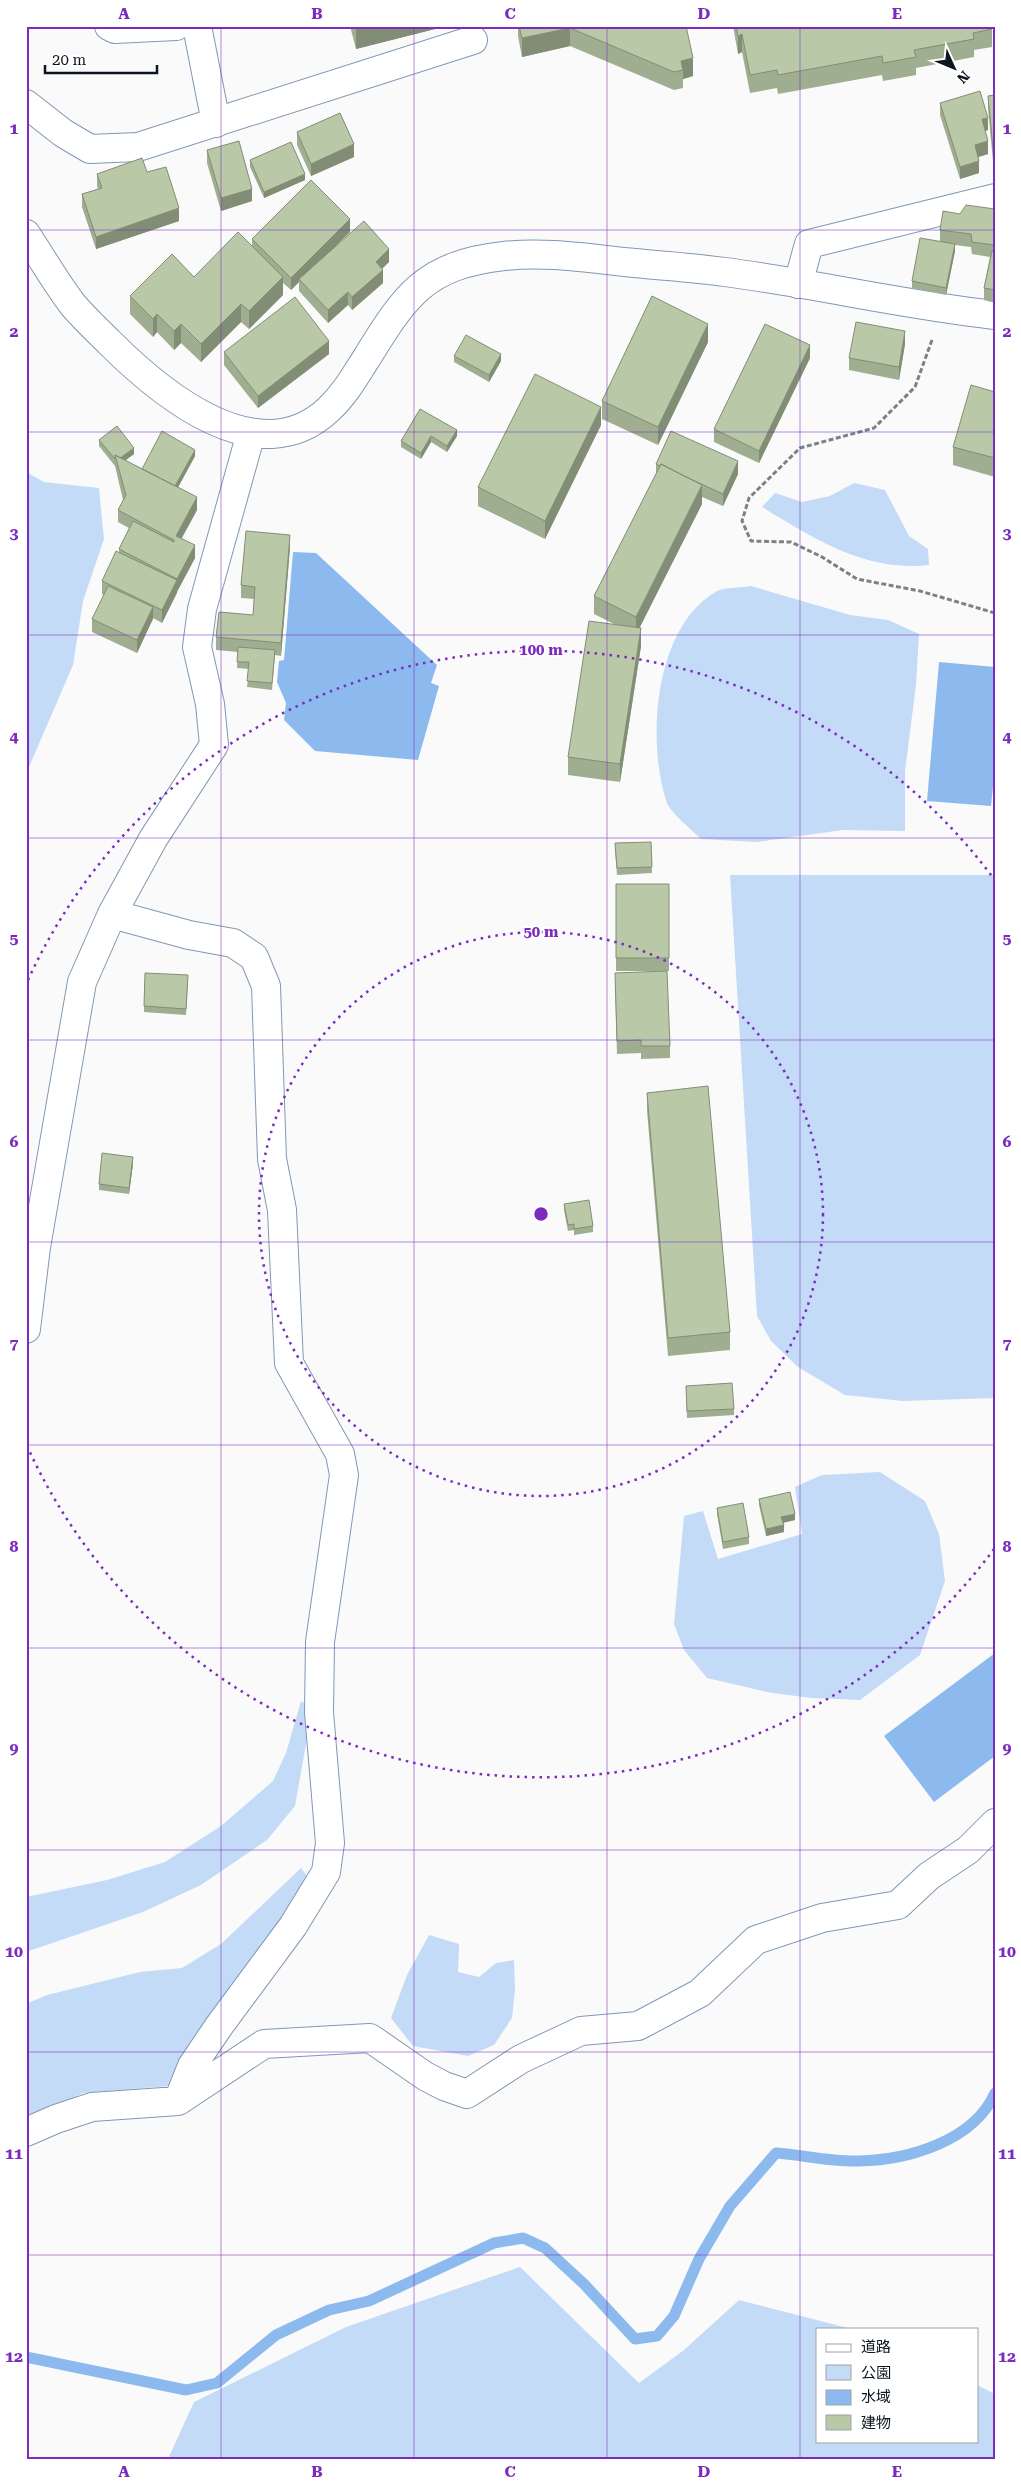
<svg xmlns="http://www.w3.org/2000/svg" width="1021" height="2485" font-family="'Roboto Serif','Noto Sans JP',serif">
<rect width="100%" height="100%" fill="#fafafa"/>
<!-- green -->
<path fill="#c3dbf7" d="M26 472 44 482 99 488 104 539 83 601 73 665 26 774Z
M854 483 885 490 909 536 928 549 929 565C865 572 815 539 762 507L775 493 802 502 830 496Z
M751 586 850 615 888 620 919 634 916 685 905 771V831L843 830 757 842 701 839C692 830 671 813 667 803 646 742 654 626 717 591 725 587 741 588 751 586Z
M730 875H995V1398L903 1401 845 1395 798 1367 771 1341 757 1316Z
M880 1472 925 1501 939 1534 945 1581 920 1655 860 1700 812 1698 772 1693 707 1678 684 1650 674 1624 684 1516 703 1511 718 1559 802 1534 795 1487 822 1475Z
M301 1701 307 1705 308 1733 295 1806 267 1840 201 1885 143 1912 26 1952V1897L107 1880 165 1862 221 1826 273 1781 286 1753Z
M301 1868 306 1875 305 1887 194 2045 169 2086 83 2093 26 2120V2004L47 1995 140 1972 182 1968 221 1944Z
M429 1935 459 1944 458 1972 479 1977 496 1963 514 1960 515 1989 512 2018 494 2045 468 2056 413 2046 391 2018 407 1975Z
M520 2267 639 2383 684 2350 739 2300 852 2329H817V2441H977V2385L995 2394V2459H168L194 2402 346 2327Z"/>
<!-- water -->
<path fill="#8cbaef" d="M293 552 316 553 437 665 431 683 439 686 418 760 315 751 284 720 286 703 277 682 279 661 284 660Z
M939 662 995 667V768L991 806 927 801Z
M995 1653V1756L934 1802 884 1736Z"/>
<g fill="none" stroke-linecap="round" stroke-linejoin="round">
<!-- stream -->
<path stroke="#8cbaef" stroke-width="11" d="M26 2357 186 2390 217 2383 276 2335 329 2310 369 2301 494 2243 523 2238 545 2248 584 2284 635 2339 657 2336 674 2316 699 2259 730 2206 776 2153C803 2155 832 2162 859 2161 908 2160 974 2141 995 2093"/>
<defs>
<path id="minor" d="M109 26 115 29 176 26
M197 26 216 123
M26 104 63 133 90 149 138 147 473 40
M26 234C42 258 56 283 73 305 84 318 97 330 109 342 160 393 259 476 329 409 345 394 355 376 366 359 406 294 425 265 504 256 548 251 592 259 635 263 665 266 695 268 725 272 816 284 904 305 995 315
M798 284 809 244 995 198
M112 914 189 935 233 943 254 957 266 986 272 1159 282 1210 289 1363 340 1454 344 1475 320 1642 319 1712 330 1843 326 1872 293 1926 219 2026 192 2066 178 2101
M26 1329 36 1247 82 982 112 914 153 839 214 745 210 704 197 647 202 609 251 433
M26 2132 56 2119 92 2107 178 2101 264 2044 370 2038 425 2076 444 2086 467 2094 521 2059 581 2031 638 2026 700 1993 756 1940 822 1918 898 1905 929 1876 968 1850 995 1823"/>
</defs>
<!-- minor casing -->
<use href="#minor" stroke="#8098b4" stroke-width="30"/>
<!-- path -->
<path stroke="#7c8186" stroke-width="3" stroke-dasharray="5 2.5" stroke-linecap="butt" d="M932 340 915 387 874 428 800 448 749 498 742 521 751 541 791 542 822 557 857 579 920 591 995 613"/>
<!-- minor -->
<use href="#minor" stroke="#fff" stroke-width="28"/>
</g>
<!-- wall -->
<path fill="#9fad90" d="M350 26H447L356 49Z
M518 26H686L693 76 683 79V88L674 90 570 46 522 57 518 36Z
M733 26H993V28H992V47L974 50V57L916 68V75L883 81 882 75 778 94 777 88 750 93 742 52 738 54Z
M995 95V171L994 172 988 108V96Z
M940 103 988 130 985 131 988 154 978 157 979 173 960 179 940 115Z
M297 132 354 157 311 176 297 145Z
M207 150 252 201 221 211 207 163Z
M250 160 305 180 264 198 250 167Z
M147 172 179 221 96 249 82 207V194L98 189 97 186V174Z
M995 209V303L984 300V288L990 257 972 254 971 247 955 245V251L946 295 912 288V281L940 241V230L960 214Z
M350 232 333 248 389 262 382 269 383 283 352 310 348 305 328 323 299 291V282L291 290 283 283V295L249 329 241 322 201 362 181 343 174 350 157 332 153 337 130 314V296L194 277 252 246V239Z
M708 342 658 445 602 419V401Z
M905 344 899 380 849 370V358Z
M224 352 329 354 258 408 224 365Z
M454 356 501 361 489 382 454 362Z
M810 358 759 463 714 442V429Z
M995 392V477L953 465V447Z
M601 425 545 539 478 506V487Z
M457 430V436L447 452 431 442 421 459 401 447V441Z
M99 440 134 454 125 460 142 469 195 456 178 487 197 510 182 538 195 558 177 591 162 623 153 618 137 653 92 632V619L104 595 102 594V581L119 552V549L129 528 118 522V510L123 500 115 466 99 446Z
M656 464 738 474 723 506 702 497V504L639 628 641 646 620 782 568 775V757L616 625 594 614V596L656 474Z
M290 547 281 656 275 655 272 690 247 687 249 669 237 668 238 652 216 650V637L253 615 254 599 241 598V585Z
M651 842 652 873 617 875 615 850Z
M616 884H669V971H616Z
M188 981 186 1015 144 1012V1006Z
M615 985 670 1046V1058L641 1059V1053L617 1054Z
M647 1093 730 1332V1350L668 1356 647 1111Z
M133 1164 129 1194 99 1190V1184Z
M564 1204 593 1226V1232L574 1235V1230L568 1231 564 1210Z
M686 1392 734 1409V1415L687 1418Z
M759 1499 795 1520 783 1523 784 1532 766 1536 759 1505Z
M717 1508 749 1537V1544L723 1549 717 1514Z"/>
<!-- shaded-wall -->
<path fill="#828d75" d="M356 26H447L356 49Z
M570 28V46L522 57V38Z
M742 34V52L738 54V36Z
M693 58V76L683 79V70L681 61Z
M988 118V130L982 132V119Z
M988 141V154L975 158V145Z
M354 144V157L311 176V164Z
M979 161V173L960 179V167Z
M305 174V180L264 198V192Z
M252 189V201L221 211V198Z
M179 208V221L96 249V237Z
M350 219V232L301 280 299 279V282L291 290V278Z
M955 244V251L946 295V288Z
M389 249V262L376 274V262Z
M383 270V283L352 310V297Z
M283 277V295L249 329V311Z
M348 292V305L328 323V310Z
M241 304V322L201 362V344Z
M157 314V332L153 337V319Z
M181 324V343L174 350V331Z
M708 324V342L658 445V427Z
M905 331V344L899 380V367Z
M329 341V354L258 408V396Z
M810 345V358L759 463V451Z
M501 354V361L489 382V375Z
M601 407V425L545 539V521Z
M457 430V436L447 452V446Z
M431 436V442L421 459V453Z
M134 448V454L118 466 117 461Z
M195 450V456L175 493V487Z
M738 461V474L723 506V494Z
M702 485V504L636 635V617Z
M197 497V510L176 548V536Z
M290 535V547L281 656V643Z
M195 545V558L177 592V579Z
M177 580V593L162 623V610Z
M153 607V619L137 653V640Z
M641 628V646L620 782V764Z
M133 1157V1164L129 1194V1188Z
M795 1514V1520L781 1523V1517Z
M784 1525V1532L766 1536V1529Z"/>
<!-- building -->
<path fill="#b9c9a7" stroke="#828d75" d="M519 26H669L670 27 675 26H686L693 58 681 61 683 70 674 72 570 28 522 38Z
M736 26H992V29L973 33 974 39 914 50 916 57 883 63 882 56 778 75 777 70 750 75 742 34 738 36Z
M980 91 988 118 982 119 988 141 975 145 979 161 960 167 940 103Z
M995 95V159H994L988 96Z
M340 113 354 144 311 164 297 132Z
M239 141 252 189 221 198 207 150Z
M291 142 305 174 264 192 250 160Z
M142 158 147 172 166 167 179 208 96 237 82 194 102 188 97 174Z
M311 180 350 219 291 278 252 239Z
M966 205 995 209V245L972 242 971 234 940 230 943 211 960 214Z
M364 221 389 249 376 262 383 270 352 297 348 292 328 310 299 279Z
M238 232 283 277 249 311 241 304 201 344 181 324 174 331 157 314 153 319 130 296 172 254 194 277Z
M920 238 955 244 946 288 912 281Z
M992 251 995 252V290L984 288Z
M652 296 708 324 658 427 602 401Z
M295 297 329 341 258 396 224 352Z
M856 322 905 331 899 367 849 358Z
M765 324 810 345 759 451 714 429Z
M466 335 501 354 489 375 454 356Z
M535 374 601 407 545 521 478 487Z
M971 385 995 392V458L953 447Z
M420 409 457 430 447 446 431 436 421 453 401 441Z
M117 426 134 448 120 458 115 455V459L99 440Z
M162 431 195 450 175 486 142 469Z
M671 431 738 461 723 494 684 476 661 464 660 466 656 464Z
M115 455 197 497 176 536 195 545 177 579 119 549 133 521 174 542V540L118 510 126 495Z
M661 464 702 485 636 617 594 596Z
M246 531 290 535 281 643 216 637 219 612 253 615 255 587 241 585Z
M116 551 177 580 162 610 102 581Z
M108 586 153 607 137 640 92 619Z
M589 621 641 628 620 764 568 757Z
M238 647 275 650 272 683 247 681 249 662H237Z
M651 842 652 867 617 868 615 843Z
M616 884H669V958H616Z
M667 971 670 1046H641V1040L617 1041 615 973Z
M145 973 188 975 186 1009 144 1006Z
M708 1086 730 1332 668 1338 647 1093Z
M102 1153 133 1157 129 1188 99 1184Z
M589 1200 593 1226 574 1229V1224L568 1225 564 1204Z
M732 1383 734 1409 687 1411 686 1386Z
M790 1492 795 1514 781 1517 784 1525 766 1529 759 1499Z
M743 1503 749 1537 723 1542 717 1508Z"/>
<!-- grid -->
<path fill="none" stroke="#7b2cbf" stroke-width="1" stroke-opacity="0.55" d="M221 26V2459M414 26V2459M607 26V2459M800 26V2459M26 230H995M26 432H995M26 635H995M26 838H995M26 1040H995M26 1242H995M26 1445H995M26 1648H995M26 1850H995M26 2052H995M26 2255H995"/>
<!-- distance rings -->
<g fill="none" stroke="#7b2cbf" stroke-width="2.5" stroke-dasharray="2.5 5">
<circle cx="541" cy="1214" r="282"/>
<path d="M994 1549A564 564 0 0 1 28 1448M28 980A564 564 0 0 1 994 879"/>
</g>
<circle cx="541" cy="1214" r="8" fill="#7b2cbf" stroke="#fff" stroke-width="2.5"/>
<g font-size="15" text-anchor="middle" font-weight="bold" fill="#7b2cbf" stroke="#fff" stroke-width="4" stroke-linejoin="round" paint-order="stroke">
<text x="541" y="655">100 m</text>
<text x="541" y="937">50 m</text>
</g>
<!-- border -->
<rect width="1021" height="2485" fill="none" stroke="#ffffff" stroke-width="55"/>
<!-- legend -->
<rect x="816" y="2328" width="162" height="115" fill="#ffffff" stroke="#9ea2a6"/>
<rect x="826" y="2344" width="25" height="8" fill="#ffffff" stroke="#9ea2a6"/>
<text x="861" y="2352" font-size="15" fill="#0d1620">道路</text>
<rect x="826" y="2365" width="25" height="15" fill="#c3dbf7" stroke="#9ea2a6"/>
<text x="861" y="2378" font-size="15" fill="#0d1620">公園</text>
<rect x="826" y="2390" width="25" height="15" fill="#8cbaef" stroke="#9ea2a6"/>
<text x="861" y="2402" font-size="15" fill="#0d1620">水域</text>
<rect x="826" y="2415" width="25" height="15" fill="#b9c9a7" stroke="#9ea2a6"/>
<text x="861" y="2428" font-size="15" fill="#0d1620">建物</text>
<!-- north arrow -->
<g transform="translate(954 68) rotate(134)" stroke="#ffffff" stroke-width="4" paint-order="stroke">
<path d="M0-4L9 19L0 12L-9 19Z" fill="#0d1620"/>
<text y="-8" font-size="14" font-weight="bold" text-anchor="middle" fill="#0d1620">N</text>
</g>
<!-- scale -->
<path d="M45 65v8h112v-8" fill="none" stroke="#0d1620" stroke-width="2.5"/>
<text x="52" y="65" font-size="15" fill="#0d1620" stroke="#ffffff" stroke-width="4" paint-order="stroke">20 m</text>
<rect x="28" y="28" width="966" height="2430" fill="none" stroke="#7b2cbf" stroke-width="2"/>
<g font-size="16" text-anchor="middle" font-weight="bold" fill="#7b2cbf">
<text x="124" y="19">A</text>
<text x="317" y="19">B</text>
<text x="510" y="19">C</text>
<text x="704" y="19">D</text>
<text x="897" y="19">E</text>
<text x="14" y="134">1</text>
<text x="1007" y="134">1</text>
<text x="14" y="337">2</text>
<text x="1007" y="337">2</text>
<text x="14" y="539">3</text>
<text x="1007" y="539">3</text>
<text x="14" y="742">4</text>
<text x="1007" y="742">4</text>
<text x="14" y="944">5</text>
<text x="1007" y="944">5</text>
<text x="14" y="1147">6</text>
<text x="1007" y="1147">6</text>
<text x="14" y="1349">7</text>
<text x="1007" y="1349">7</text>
<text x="14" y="1552">8</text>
<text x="1007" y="1552">8</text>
<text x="14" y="1754">9</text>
<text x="1007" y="1754">9</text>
<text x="14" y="1957">10</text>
<text x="1007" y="1957">10</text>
<text x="14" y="2159">11</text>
<text x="1007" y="2159">11</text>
<text x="14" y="2362">12</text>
<text x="1007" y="2362">12</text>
<text x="124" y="2477">A</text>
<text x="317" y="2477">B</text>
<text x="510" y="2477">C</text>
<text x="704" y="2477">D</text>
<text x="897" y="2477">E</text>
</g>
</svg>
